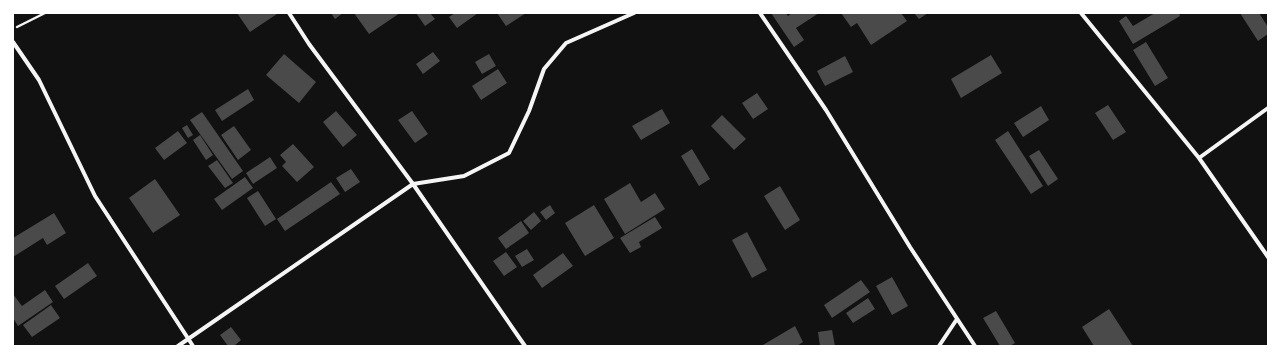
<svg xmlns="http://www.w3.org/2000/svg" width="1281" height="359" font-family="'Roboto Serif',serif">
<rect width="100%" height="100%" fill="#111"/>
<!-- building -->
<path fill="#4a4a4a" d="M237 13H276L277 14 250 32Z
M331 13H343L335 19Z
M354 13H400L369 34Z
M416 13H430L435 19 425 26Z
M455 13H478L457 28 449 17Z
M497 13H526L506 26Z
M771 13H786L788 16 792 13H819L796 28 804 40 794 47Z
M841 13H901L907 21 871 45 857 23 851 27Z
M914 13H928L919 19Z
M1155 13H1179L1180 16 1133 44 1119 21 1126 16 1133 26Z
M1240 13H1259L1268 27V34L1258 41Z
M1146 42 1168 78 1155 86 1133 50Z
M433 52 440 61 423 74 416 64Z
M284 54 316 82 299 103 266 75Z
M489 54 496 66 482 74 475 62Z
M991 55 1002 73 961 98 951 79Z
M845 56 853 72 825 86 817 71Z
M498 69 507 83 481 100 472 86Z
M248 89 254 100 222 121 215 110Z
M757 93 768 109 753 119 742 103Z
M1108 105 1126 132 1113 140 1095 113Z
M1041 106 1049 120 1023 137 1014 123Z
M662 109 670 123 641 140 632 126Z
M336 111 357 135 343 147 323 122Z
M412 111 428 134 415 143 398 120Z
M202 112 243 171 232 179 190 120Z
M722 115 746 139 734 150 711 126Z
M187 125 193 135 188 138 182 128Z
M234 126 251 150 238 160 221 135Z
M178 131 187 143 164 160 155 148Z
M1008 131 1043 186 1031 194 995 140Z
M200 135 213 155 206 160 193 140Z
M293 144 314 167 297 182 282 166 286 162 280 155Z
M692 149 710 179 699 186 681 156Z
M1039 150 1058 179 1048 186 1029 156Z
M270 157 277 168 253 184 246 173Z
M217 160 233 183 225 188 208 166Z
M351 169 360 182 345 192 336 178Z
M245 177 253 188 222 210 214 199Z
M155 179 180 215 153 233 129 198Z
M331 182 340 194 285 231 277 219Z
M630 183 641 202 655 193 665 209 625 234 604 199Z
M780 186 800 220 785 230 764 196Z
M258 191 276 219 265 226 247 198Z
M550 205 555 213 546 220 540 212Z
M594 205 614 238 585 256 565 223Z
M534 212 541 221 531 230 523 221Z
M54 213 66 233 47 245 43 238 13 257V238Z
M655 217 662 228 639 242 641 247 630 253 620 238Z
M521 221 529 233 506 249 498 238Z
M747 232 767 270 752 278 732 240Z
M527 249 534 260 522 267 515 256Z
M506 252 517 267 504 276 493 261Z
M563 253 573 266 542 288 533 275Z
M88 263 97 276 64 299 55 286Z
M892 277 908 306 892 315 876 286Z
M861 280 870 292 832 318 824 305Z
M45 290 53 302 18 326 13 318V294L22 306Z
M868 298 875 309 853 323 846 313Z
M51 305 60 318 32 337 23 325Z
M1109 309 1133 346H1094L1082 327Z
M996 311 1015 343 1010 346H1000L983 318Z
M795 326 803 342 797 346H761Z
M231 327 241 340 234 346H228L220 335Z
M832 330 835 346H820L818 332Z"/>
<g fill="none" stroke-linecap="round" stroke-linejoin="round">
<!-- path -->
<path stroke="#f5f5f5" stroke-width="2.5" d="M17 27 45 13"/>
<!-- minor -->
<path stroke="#f5f5f5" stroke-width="4" d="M289 13 309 44 413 184 525 346
M760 13 826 110 910 247 975 346
M1081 13 1199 158 1268 257
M13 42 39 80 95 196 193 346
M1199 158 1268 108
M178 346 413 184 464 176 509 153 529 111 544 69 566 43 634 13
M939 346 957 319"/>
</g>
<!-- border -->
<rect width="1281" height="359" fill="none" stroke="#ffffff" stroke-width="28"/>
</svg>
